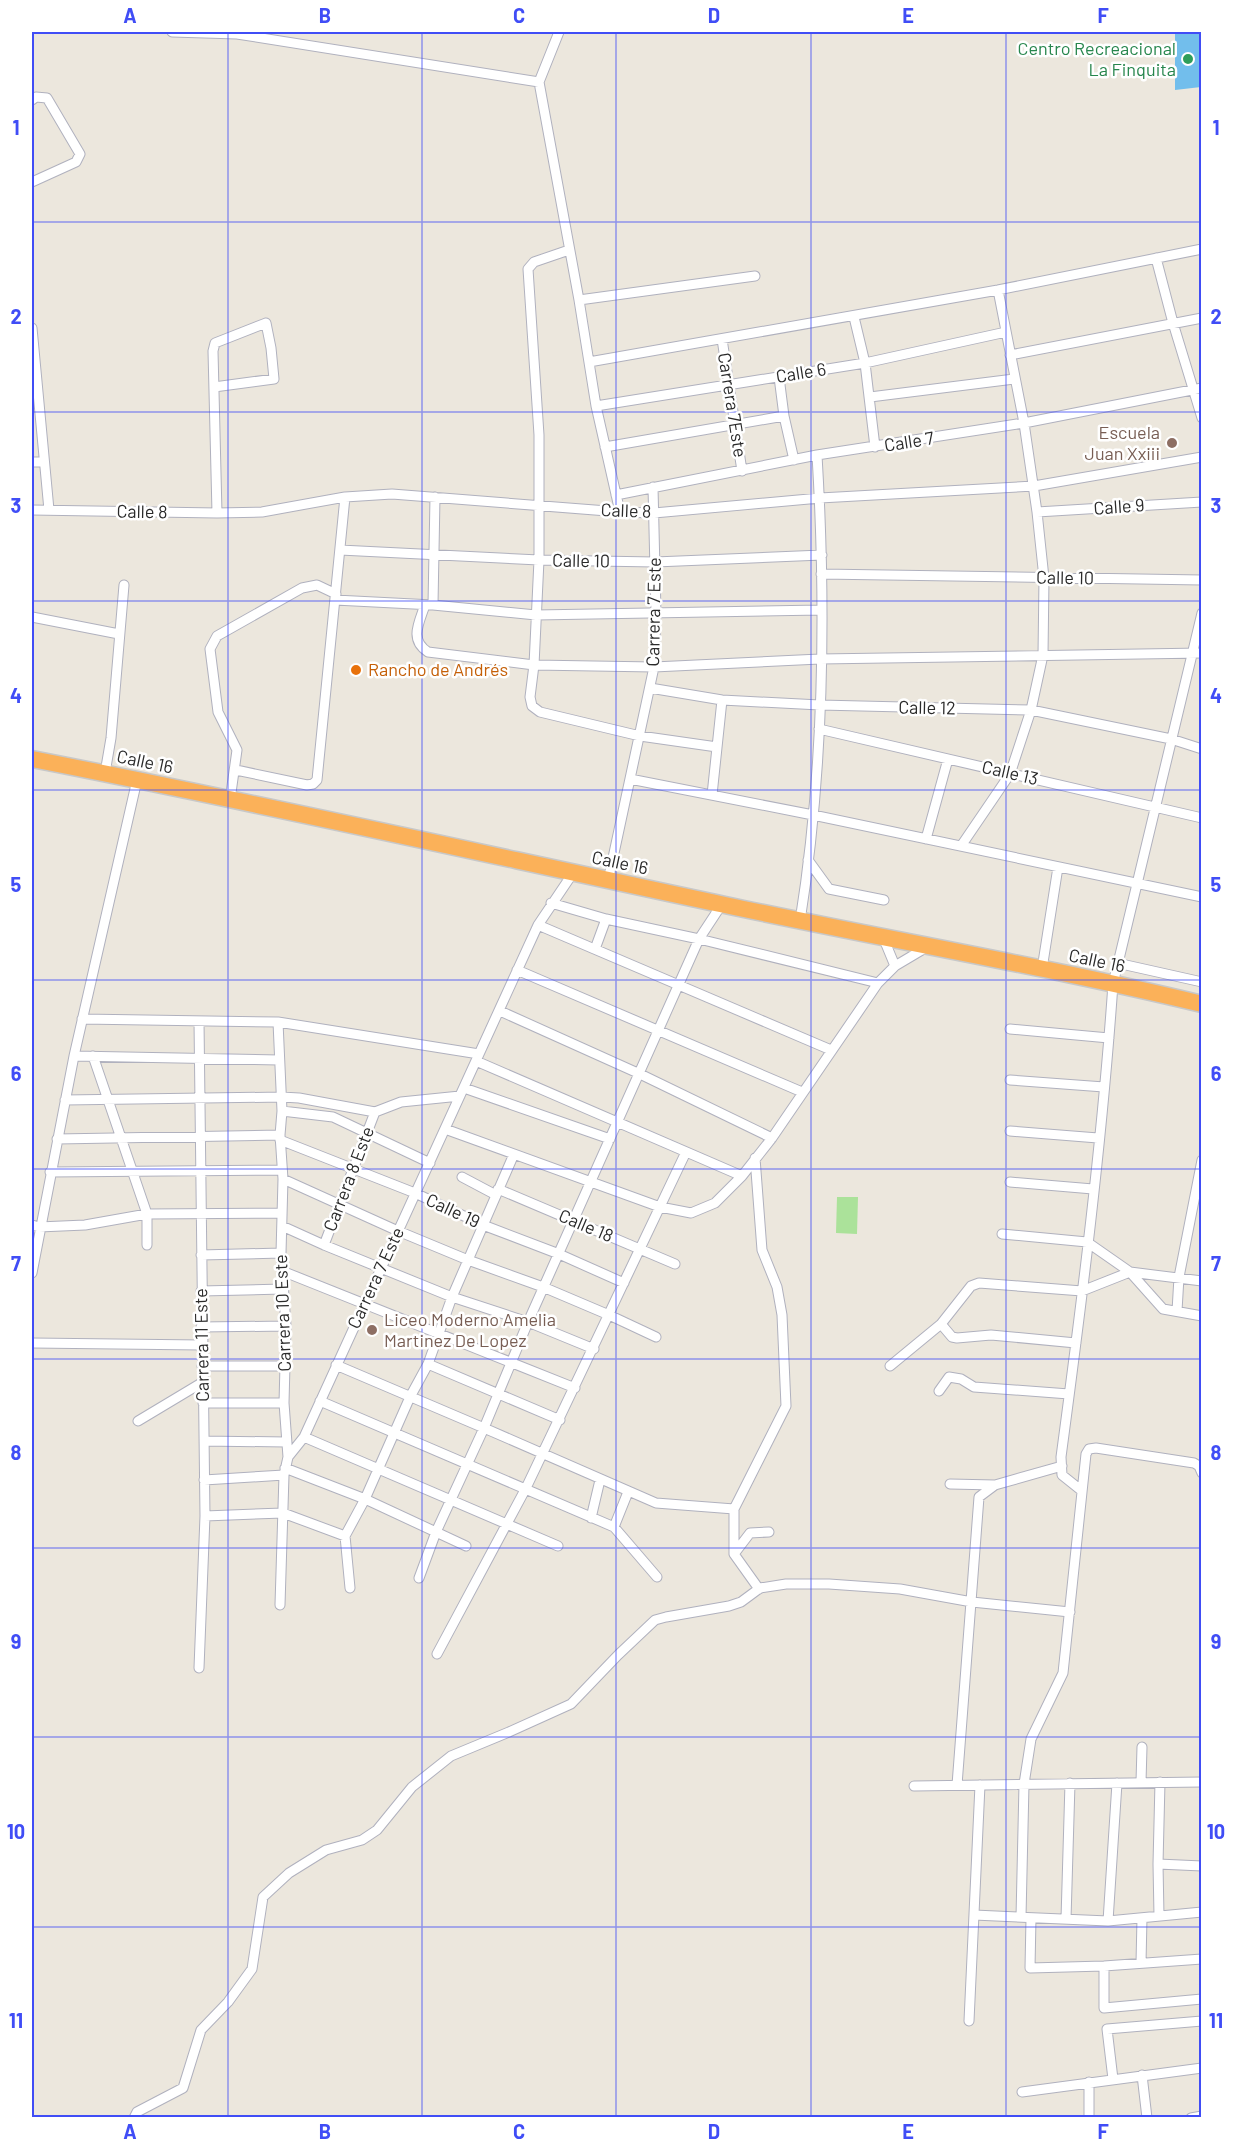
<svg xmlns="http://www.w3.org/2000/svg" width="1233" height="2149" font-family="Barlow,sans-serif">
<rect width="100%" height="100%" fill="#ece7dd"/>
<!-- park -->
<path fill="#abe29a" d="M837 1197H858L857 1234 836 1233Z"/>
<!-- water -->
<path fill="#72beec" d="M1175 32H1201V87L1175 90Z"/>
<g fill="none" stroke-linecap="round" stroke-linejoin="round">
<defs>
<path id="street" d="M172 32 237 34 539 82
M559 32 539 82 579 300 596 406 620 512
M32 100 36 97 47 98 80 154 76 162 32 182
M569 250 534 262 528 269 539 435V560L534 665 530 697 532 706 540 712 640 736 717 747
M1156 258 1173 323 1202 418
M579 300 755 276
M854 317 865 363 875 447
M32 328 49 510
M722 339 742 471
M1010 355 1202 318
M589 362 998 290 1202 249
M779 377 784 416
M214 387 274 379 271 348 266 323 215 343 213 351 217 513
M870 397 1014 379
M596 406 865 363 1006 332
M605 447 784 416 794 460
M32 462H44
M616 495 817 455 1024 423 1202 388
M32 510 217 513 262 512 345 497 392 494 620 512 654 513 820 498 1034 486 1202 457
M1037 512 1202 502
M340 550 539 560 655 562 822 555
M821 574 1202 580
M335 600 433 605 536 615 821 610
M425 605C419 623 409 640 428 652L534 665 654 667 820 659 1202 653
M433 605 435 497
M32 617 119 634
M650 688 722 700 820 705 1031 710 1171 739 1202 749
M819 729 1202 818
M236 770 307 785 313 784 317 780 345 497
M105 773 111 738 124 585
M630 779 813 815 1202 897
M712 795 722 700
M230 800 237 750 218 712 210 649 217 636 302 588 317 585 336 594
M926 839 948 759
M961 846 1010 774 1031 710 1043 655 1044 578 1037 512 1024 423 998 290
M808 860 829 889 884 900
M608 881 654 667 656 613 653 487
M551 903 606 919 699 939 878 983
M800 921C824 771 826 607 817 455
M538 925 831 1050
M883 937 895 966
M595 949 606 919
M1117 963 1202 982
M1042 969 1058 867
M517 970 802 1092
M500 1011 640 1074 772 1138
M82 1019 278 1022 479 1054
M278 1022 282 1111 280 1135 283 1179 281 1253 286 1326 284 1403 288 1457 284 1475 280 1605
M1010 1029 1109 1038
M74 1056 279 1060
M93 1056 147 1214V1245
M476 1061 742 1176
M1010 1080 1104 1087
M464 1088 610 1139
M65 1100 282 1097 299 1098 375 1112 401 1102 460 1096
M282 1111 333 1117 430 1163
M445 1129 660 1207 691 1213 715 1203 742 1176 772 1138 878 983 895 966 927 947
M1010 1131 1098 1138
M57 1139 280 1135
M280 1140 415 1193 483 1225 559 1254 624 1283
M50 1172 282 1170
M462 1177 496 1195
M283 1179 398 1231 468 1260 543 1287 609 1315 656 1337
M1010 1182 1093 1189
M498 1189 675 1264
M32 1225 39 1227 85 1225 147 1214 281 1213
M282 1226 324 1245 452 1297 528 1322 594 1349
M1002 1234 1087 1242 1130 1272 1163 1309 1202 1316
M324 1245 375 1112
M201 1255 281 1253
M282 1271 575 1388
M32 1273 74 1056 137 780
M201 1291 283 1289
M1177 1311 1179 1277 1202 1160
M941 1324 952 1337 957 1338 991 1335 1076 1343
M201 1327 286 1326
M32 1343 202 1345
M428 1364 560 1420
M336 1365 484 1428 656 1503 734 1509V1554L759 1589
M202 1366H286
M890 1366 941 1324 971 1286 979 1283 1082 1291 1130 1272 1202 1281
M939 1391 949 1377 961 1379 974 1387 1069 1394
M320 1401 614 1527 657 1577
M203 1403H284
M138 1421 203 1382
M304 1437 558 1546
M204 1441 286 1442
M288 1457 304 1437 538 925 573 873
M285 1468 365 1499 466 1546
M204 1480 284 1475
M950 1484 995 1485
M1082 1491 1062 1475 1061 1457C1082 1300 1102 1142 1113 984L1202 613
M734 1509 786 1406 782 1315 777 1287 762 1250 755 1158
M205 1516 283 1513 345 1536
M591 1518 600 1480
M614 1527 628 1492
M734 1554 750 1533 769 1532
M419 1578 436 1532 484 1428 528 1322 699 939 722 904
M350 1588 345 1536 365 1499 410 1397 428 1364 452 1297 514 1154
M437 1654 526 1488 686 1152
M199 1668 205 1516 199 1021
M1141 1782 1142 1747
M957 1785 979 1497 995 1485 1062 1466
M914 1786 1202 1782
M1158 1864 1202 1866
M974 1915 1108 1921 1202 1912
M1159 1916 1158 1864 1160 1782
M1021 1917 1024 1784 1031 1739 1063 1673 1086 1454 1089 1449 1096 1448 1194 1463 1199 1466 1202 1473
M1031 1918 1030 1968 1104 1966 1202 1959
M1066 1919 1070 1783
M1108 1921 1117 1783
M1141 1963 1142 1918
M1104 1966V2008L1202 1999
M969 2021 980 1785
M1142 2075 1147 2118
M1113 2079 1107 2029 1202 2021
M1089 2082V2118
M1022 2092 1202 2068
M134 2118 137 2112 183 2088 201 2030 228 2002 252 1969 263 1897 289 1873 326 1850 362 1840 377 1830 412 1787 451 1756 509 1732 571 1704 618 1655 655 1620 666 1617 729 1606 741 1602 760 1588 786 1584H829L900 1589 972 1602 1070 1612
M1191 2118 1202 2116"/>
<path id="highway" d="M32 759C263 804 494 856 725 905 884 939 1044 966 1202 1004"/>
</defs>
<!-- street casing -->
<use href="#street" stroke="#b0b1be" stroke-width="11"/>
<!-- highway casing -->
<use href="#highway" stroke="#c8c8c8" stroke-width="19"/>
<!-- street -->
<use href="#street" stroke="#fff" stroke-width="9"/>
<!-- highway -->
<use href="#highway" stroke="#fbb159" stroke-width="16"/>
</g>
<!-- grid -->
<path fill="none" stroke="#404df6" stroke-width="1.5" stroke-opacity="0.55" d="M228 32V2118M422 32V2118M616 32V2118M811 32V2118M1006 32V2118M32 222H1202M32 412H1202M32 601H1202M32 790H1202M32 980H1202M32 1169H1202M32 1359H1202M32 1548H1202M32 1737H1202M32 1927H1202"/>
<!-- markers -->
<circle fill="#2e9e5b" stroke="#fff" stroke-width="2" cx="1188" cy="59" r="6"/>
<g fill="#8d6e63" stroke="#fff" stroke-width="2">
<circle cx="1172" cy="443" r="6"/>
<circle cx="372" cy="1330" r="6"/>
</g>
<circle fill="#e8710a" stroke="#fff" stroke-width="2" cx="356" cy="670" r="6"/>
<g text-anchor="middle" stroke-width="5" stroke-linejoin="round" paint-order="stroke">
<!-- leisure labels -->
<g font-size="18" fill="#27864d" stroke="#fff" text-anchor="end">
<text x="1176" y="55">Centro Recreacional<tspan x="1176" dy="21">La Finquita</tspan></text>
</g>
<!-- street labels -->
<g font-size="18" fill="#2a2a2a" stroke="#fff">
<text transform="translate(801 373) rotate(-9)" y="6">Calle 6</text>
<text transform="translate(732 405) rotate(81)" y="6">Carrera 7Este</text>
<text transform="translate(909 442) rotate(-9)" y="6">Calle 7</text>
<text transform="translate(1119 507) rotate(-4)" y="6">Calle 9</text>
<text transform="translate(626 511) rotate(2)" y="6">Calle 8</text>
<text transform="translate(142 512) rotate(1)" y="6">Calle 8</text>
<text transform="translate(581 561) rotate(1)" y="6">Calle 10</text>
<text transform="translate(1065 578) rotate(1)" y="6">Calle 10</text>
<text transform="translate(654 612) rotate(-89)" y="6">Carrera 7 Este</text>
<text transform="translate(927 708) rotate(1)" y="6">Calle 12</text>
<text transform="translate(145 762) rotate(12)" y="6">Calle 16</text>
<text transform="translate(1010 773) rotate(13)" y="6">Calle 13</text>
<text transform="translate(620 863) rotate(12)" y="6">Calle 16</text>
<text transform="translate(1097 961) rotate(12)" y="6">Calle 16</text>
<text transform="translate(349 1179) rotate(-69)" y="6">Carrera 8 Este</text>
<text transform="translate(453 1211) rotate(25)" y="6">Calle 19</text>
<text transform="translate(586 1226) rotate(23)" y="6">Calle 18</text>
<text transform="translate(376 1278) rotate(-65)" y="6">Carrera 7 Este</text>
<text transform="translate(283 1313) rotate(-92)" y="6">Carrera 10 Este</text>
<text transform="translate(202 1345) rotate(-91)" y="6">Carrera 11 Este</text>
</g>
<!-- education labels -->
<g font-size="18" fill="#785e54" stroke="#fff" text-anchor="end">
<text x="1160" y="439">Escuela<tspan x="1160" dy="21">Juan Xxiii</tspan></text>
<text x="384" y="1326" text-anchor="start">Liceo Moderno Amelia<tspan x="384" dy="21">Martinez De Lopez</tspan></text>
</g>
<!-- food labels -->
<g font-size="18" fill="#c56008" stroke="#fff" text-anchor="start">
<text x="368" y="676">Rancho de Andrés</text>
</g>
</g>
<!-- border -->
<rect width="1233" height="2149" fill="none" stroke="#ffffff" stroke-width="66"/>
<rect x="33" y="33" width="1167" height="2083" fill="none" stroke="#404df6" stroke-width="2"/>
<g font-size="20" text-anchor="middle" font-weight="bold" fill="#404df6">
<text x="130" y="23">A</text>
<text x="325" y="23">B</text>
<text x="519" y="23">C</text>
<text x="714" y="23">D</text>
<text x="908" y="23">E</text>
<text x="1103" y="23">F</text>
<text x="16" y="135">1</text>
<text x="1216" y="135">1</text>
<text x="16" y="324">2</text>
<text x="1216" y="324">2</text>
<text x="16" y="513">3</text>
<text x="1216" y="513">3</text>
<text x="16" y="703">4</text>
<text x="1216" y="703">4</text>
<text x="16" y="892">5</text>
<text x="1216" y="892">5</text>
<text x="16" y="1081">6</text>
<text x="1216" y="1081">6</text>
<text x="16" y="1271">7</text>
<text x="1216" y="1271">7</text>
<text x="16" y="1460">8</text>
<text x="1216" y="1460">8</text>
<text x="16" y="1649">9</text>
<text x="1216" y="1649">9</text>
<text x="16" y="1839">10</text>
<text x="1216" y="1839">10</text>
<text x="16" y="2028">11</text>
<text x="1216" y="2028">11</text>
<text x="130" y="2139">A</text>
<text x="325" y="2139">B</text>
<text x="519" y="2139">C</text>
<text x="714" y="2139">D</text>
<text x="908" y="2139">E</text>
<text x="1103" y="2139">F</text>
</g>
</svg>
